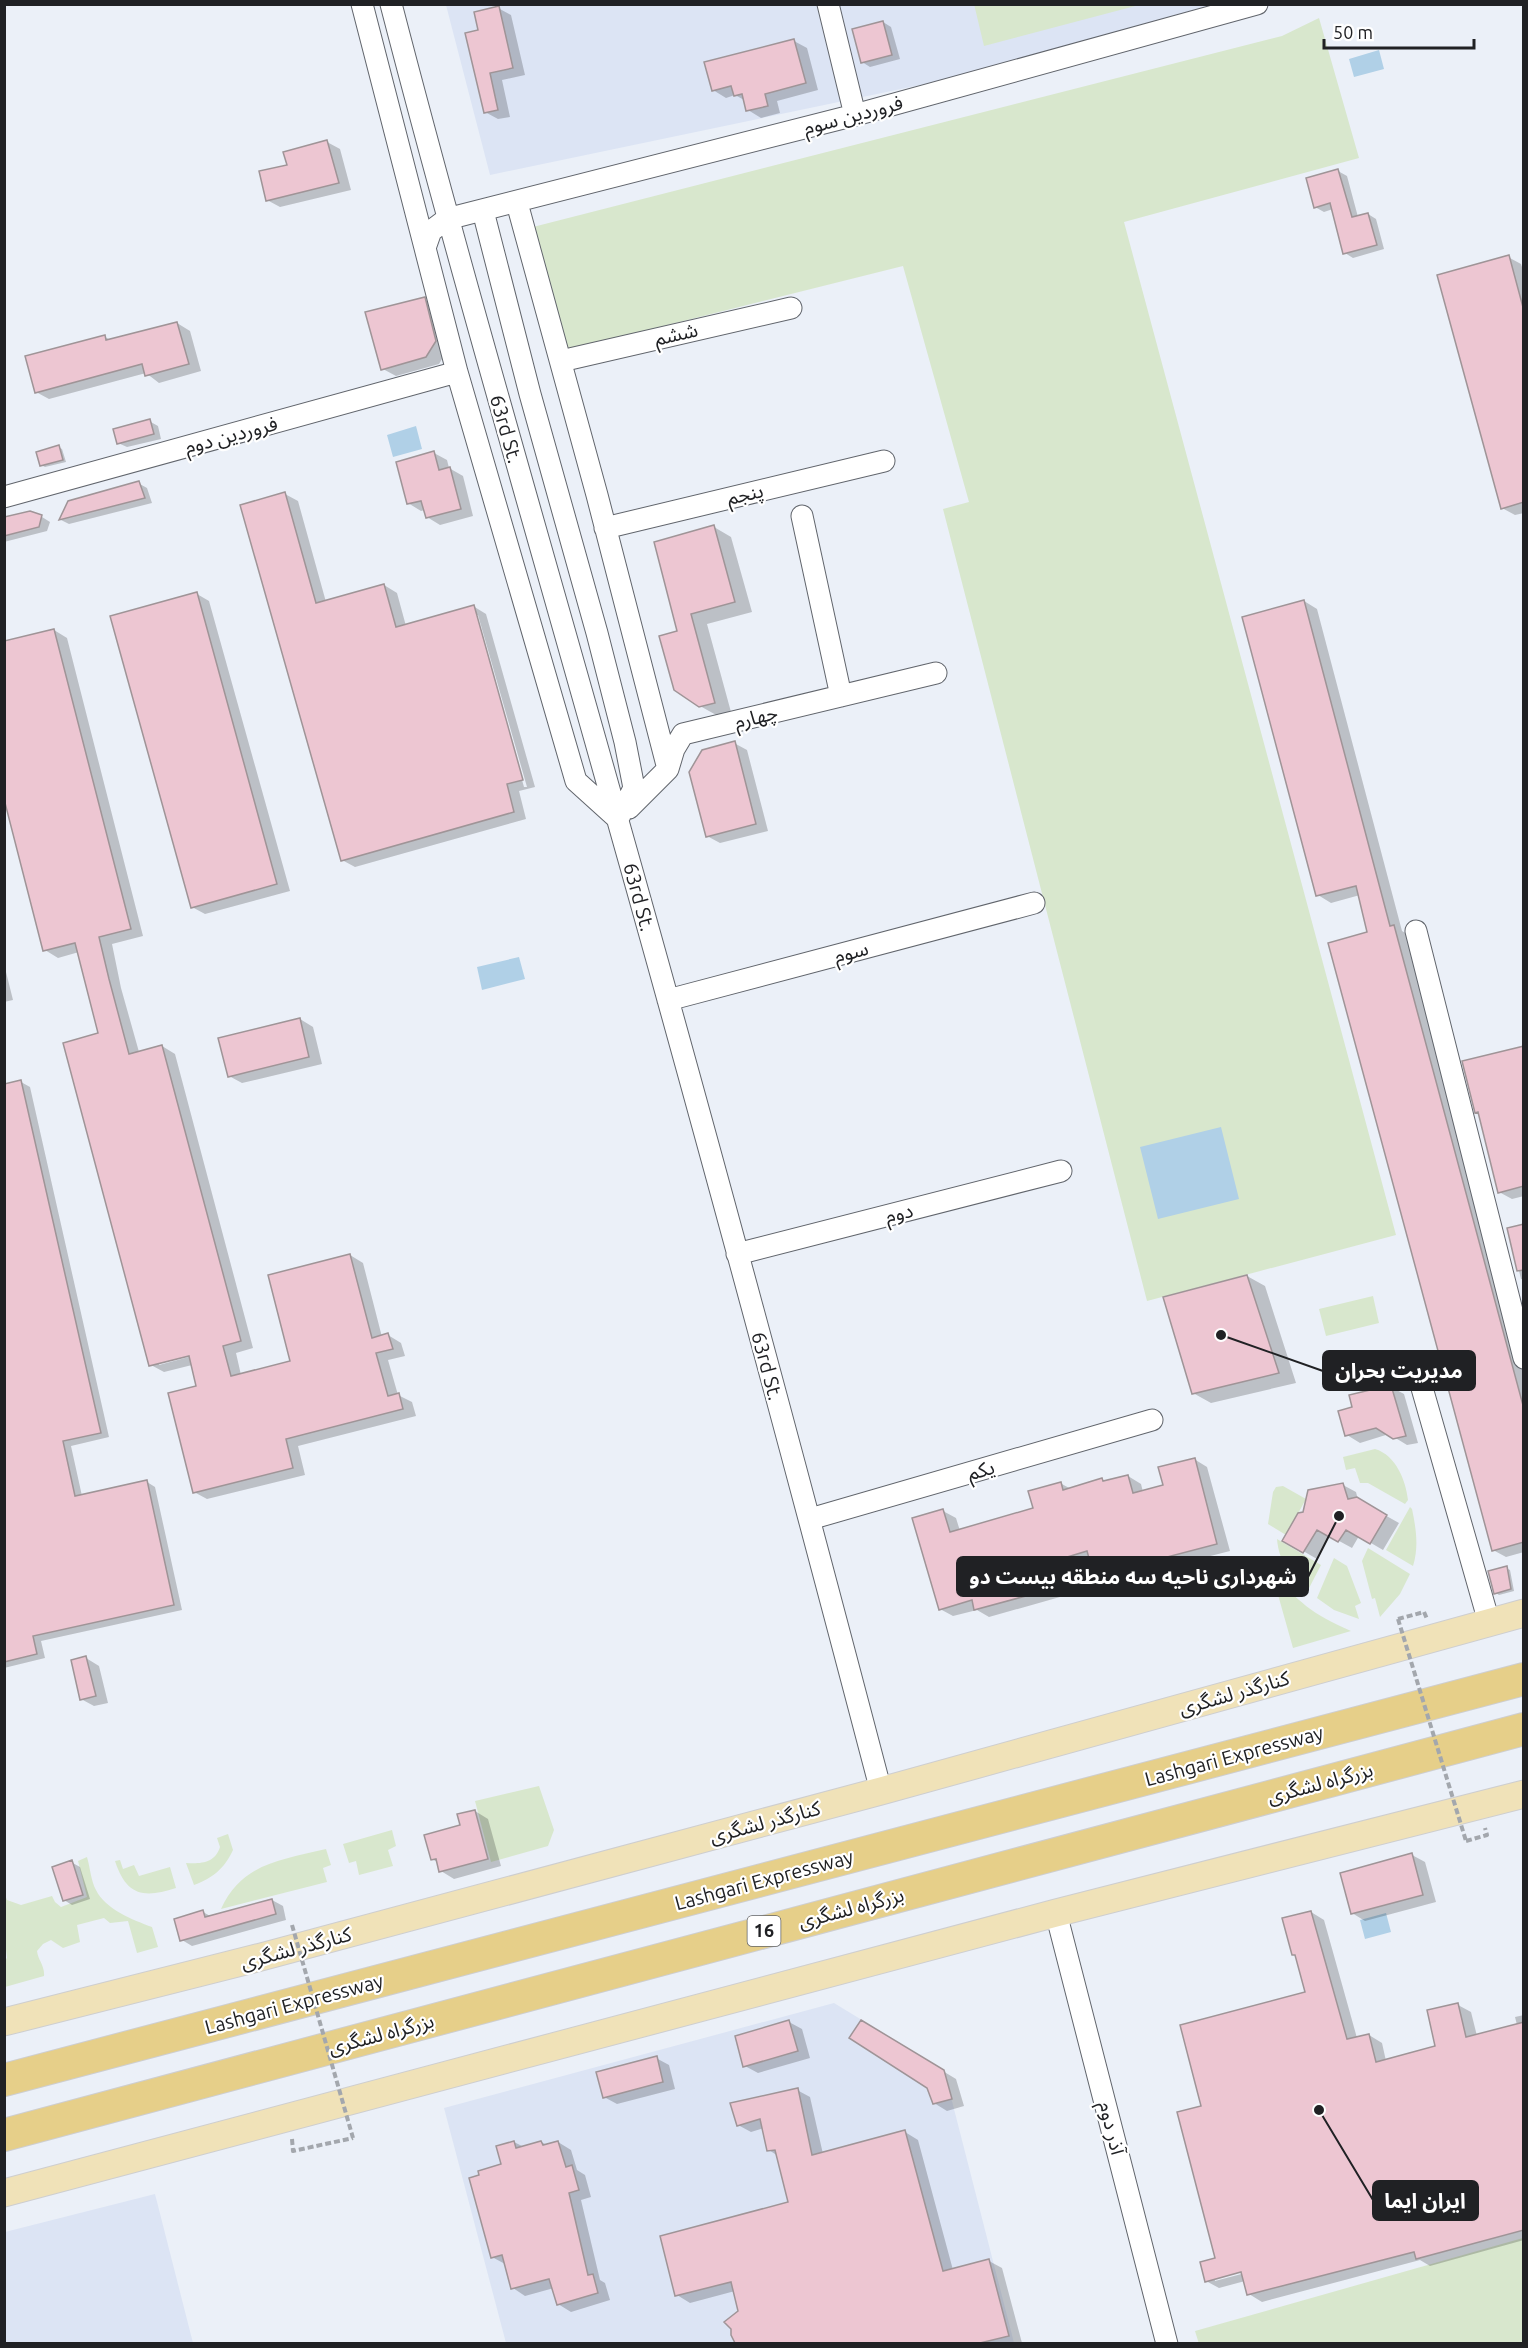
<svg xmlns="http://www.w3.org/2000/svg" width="1528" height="2348" font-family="Ubuntu,'Noto Sans Arabic',sans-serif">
<rect width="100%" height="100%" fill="#ebf0f8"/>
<!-- built -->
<path fill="#dce4f4" d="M446 5H1229L987 71 490 175Z
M834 2003 944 2070 1014 2343H506L444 2108Z
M155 2194 193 2343H5V2232Z"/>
<!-- green -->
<path fill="#d8e7cd" d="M974 4H1139V5L984 46Z
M1319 18 1359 158 1124 222 1396 1235 1147 1301 943 509 969 502 903 266 568 350 533 227 1282 36Z
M1373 1296 1379 1323 1326 1336 1319 1309Z
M1375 1449C1396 1455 1406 1481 1408 1500L1405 1504 1368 1483H1360L1355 1468 1346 1470 1343 1457Z
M1283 1486 1306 1499 1286 1535 1268 1524 1273 1492 1276 1487Z
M1410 1507 1412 1509C1416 1528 1419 1547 1413 1566L1386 1550Z
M1277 1539 1321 1565 1307 1592C1290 1576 1279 1562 1277 1539Z
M1368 1548 1410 1574 1400 1594 1380 1617 1375 1598 1372 1599 1362 1561Z
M1334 1558 1347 1566 1361 1603 1355 1606 1359 1619 1334 1610 1317 1598Z
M1271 1570C1298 1602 1312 1614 1351 1631L1293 1648Z
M539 1786 554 1830 548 1846 491 1862 475 1801Z
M392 1830 396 1846 388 1850 393 1866 359 1875 356 1861 349 1863 343 1844Z
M228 1834 233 1850C224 1869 213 1878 194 1885L186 1863C201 1864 215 1863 220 1847L217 1838Z
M326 1849 331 1865 323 1868 327 1882 221 1909C242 1863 281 1860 326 1849Z
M87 1857C90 1867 91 1881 96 1890 105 1909 133 1920 152 1927L158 1947 137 1953 128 1921 110 1923 104 1918 77 1925 80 1942 63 1948 51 1940 43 1944 37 1951C38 1960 45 1966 44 1976L5 1987V1960L7 1958 4 1932 5 1895 7 1900 21 1905 52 1896 55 1902 61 1907 87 1897 78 1861Z
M120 1860 123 1869 134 1865 139 1876 170 1867 176 1888C143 1899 126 1895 115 1861Z
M1523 2238V2343L1199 2344 1195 2331Z"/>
<!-- water -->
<path fill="#b0d0e7" d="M1379 50 1384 69 1354 77 1349 59Z
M416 426 422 449 393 457 387 435Z
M519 957 525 979 482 990 477 967Z
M1221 1127 1239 1199 1158 1219 1140 1147Z
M1386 1913 1391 1932 1365 1939 1360 1920Z"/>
<!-- shadow -->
<path fill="#0003" fill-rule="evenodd" d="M498 8 511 15 525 75 502 80 510 117 498 119 485 112 480 31Z
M883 22 891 27 900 59 870 67 862 62Z
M794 41 807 48 818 90 777 101 780 113 761 118 748 110 746 101 735 95 726 98 713 90Z
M327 142 340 149 351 190 280 207 267 200 289 166Z
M1338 171 1347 176 1358 217 1368 214 1376 219 1384 249 1353 258 1345 253 1333 209 1324 212 1315 207Z
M1508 257 1521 264 1524 273V513L1515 515 1502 508Z
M424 299 437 307 448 349 439 364 396 376 383 369Z
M177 323 190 331 201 371 159 383 146 373 49 399 36 392 105 337 112 341Z
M149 421 158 426 161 439 127 447 118 443Z
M58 447 62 449 66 462 45 467 41 465Z
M434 453 447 460 449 468 463 476 473 516 440 525 427 517 425 510 421 511 408 503Z
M138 483 147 488 152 503 69 524 61 520 69 502Z
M285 494 298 501 326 602 384 585 397 593 406 626 473 606 486 614 535 787 519 791 526 819 355 867 342 860ZM475 615H478L527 787H524Z
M42 517 50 522 47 531 4 542V519Z
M714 527 731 537 752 612 707 624 731 712 718 716 700 706 679 632Z
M197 594 209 601 290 891 205 914 192 907Z
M1304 601 1317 609 1402 931 1407 934 1524 1370V1552L1506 1557 1493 1550 1369 933 1360 895 1331 903 1318 895Z
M54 630 67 638 143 936 112 944 121 988 139 1052 162 1046 175 1054 253 1348 236 1353 241 1375 292 1362 350 1255 363 1263 382 1337 388 1335 401 1343 405 1356 388 1360 398 1395 412 1402 416 1416 298 1446 305 1475 207 1499 194 1492 198 1387 192 1365 164 1372 151 1365 100 1034 79 952 58 958 45 950ZM195 1353 196 1355 159 1365V1362Z
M734 743 747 750 768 831 720 843 707 836Z
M4 964 13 1000 4 1002Z
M300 1019 313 1027 322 1064 242 1083 229 1076Z
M1524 1047V1196L1512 1199 1499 1192 1480 1114 1476 1112Z
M21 1082 30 1087 109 1437 71 1446 82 1496 147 1482 155 1487 182 1610 41 1641 45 1658 4 1668V1086Z
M1524 1225V1280L1521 1279 1509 1229Z
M1247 1276 1265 1286 1296 1383 1211 1403 1193 1393Z
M1391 1387 1404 1394 1418 1443 1407 1445 1389 1434 1360 1443 1347 1435 1354 1408Z
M1194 1459 1207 1467 1230 1551 1179 1564 1181 1572 1152 1579 1139 1570 1107 1579 1094 1572 1091 1561 1053 1572 1060 1597 989 1617 977 1610 953 1616 940 1609 943 1511 956 1518 960 1531 1035 1509 1060 1483 1071 1489 1102 1480 1106 1482 1128 1476 1141 1484 1143 1492 1165 1486Z
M1343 1485 1356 1492 1358 1500 1399 1523 1383 1550 1359 1536 1352 1548 1330 1536 1317 1559 1284 1540 1304 1513Z
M1506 1568 1510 1570 1514 1591 1499 1595 1496 1593Z
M86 1658 99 1666 108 1703 94 1706 81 1699Z
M475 1811 488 1819 501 1866 454 1879 441 1871 439 1863 432 1859Z
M1412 1855 1425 1862 1436 1902 1365 1921 1352 1913Z
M71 1862 80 1867 90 1899 72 1905 64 1900Z
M272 1900 283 1906 286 1920 192 1946 182 1940 203 1912 212 1917Z
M1311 1912 1324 1920 1357 2038 1369 2035 1382 2043 1386 2061 1437 2047 1458 2005 1471 2012 1477 2036 1517 2025 1515 2017 1524 2015V2240L1430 2266 1420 2260 1262 2302 1249 2294 1245 2281 1219 2288 1206 2281 1217 2259 1203 2107 1306 1993 1297 1957 1293 1954ZM1248 2269 1249 2272 1215 2281V2278Z
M789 2022 802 2029 810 2058 758 2073 745 2066Z
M862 2022 956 2079 964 2106 947 2111 934 2103 929 2087Z
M656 2058 669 2065 675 2089 617 2104 604 2097Z
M797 2090 810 2097 823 2154 905 2132 918 2140 953 2270 989 2261 1002 2268 1022 2343 737 2344 732 2335 740 2311 735 2291 690 2303 677 2295 790 2203 778 2156 769 2150 764 2128 751 2132 738 2125Z
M514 2142 524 2147 541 2142 547 2145 558 2142 571 2150 577 2170 585 2175 591 2197 581 2200 600 2280 605 2283 610 2300 571 2312 558 2304 554 2288 525 2296 513 2288 505 2264 492 2257 503 2166Z"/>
<!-- building -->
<path fill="#edc6d2" stroke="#9f9497" stroke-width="1.5" d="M499 6 513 68 490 73 498 110 484 113 465 33 478 30 474 12Z
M883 21 892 55 861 63 852 29Z
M794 39 806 83 765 94 768 106 746 111 742 94 734 96 731 86 712 91 704 62Z
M327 140 339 183 266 201 259 171 287 165 283 152Z
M1338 169 1352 217 1368 213 1377 245 1343 254 1330 203 1314 208 1306 178Z
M1509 255 1524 311V502L1501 509 1437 275Z
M425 297 436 341 426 357 381 370 365 312Z
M177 322 189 364 145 376 142 364 35 393 25 356 105 335 106 340Z
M150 419 154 434 117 444 113 429Z
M59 445 63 460 40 466 36 452Z
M434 451 439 470 450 467 461 509 426 518 421 501 407 504 396 462Z
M139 481 145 498 59 520 68 501Z
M285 492 316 603 384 584 396 627 474 605 523 780 507 784 514 812 341 861 240 505Z
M30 511 42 515 39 527 4 536V517Z
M714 525 735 602 691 614 715 703 699 707 674 690 659 636 677 631 654 542Z
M197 592 277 884 191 908 110 616Z
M1304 600 1390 926 1394 925 1524 1409V1542L1492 1551 1328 943 1367 932 1356 886 1316 896 1242 617Z
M54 629 131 929 99 937 109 979 129 1054 162 1045 241 1341 223 1346 231 1376 290 1361 268 1275 350 1254 372 1338 388 1333 393 1349 376 1353 388 1396 399 1393 403 1409 286 1439 293 1468 193 1493 168 1393 196 1386 189 1356 149 1366 63 1043 98 1033 75 943 43 951 4 799V641Z
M735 741 756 824 706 837 689 772 702 750Z
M300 1018 309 1057 228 1077 218 1038Z
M1524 1046V1186L1498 1193 1478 1112 1475 1113 1462 1061Z
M21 1080 101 1433 63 1441 75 1496 147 1480 174 1605 33 1636 37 1654 4 1662V1084Z
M1524 1224V1270L1517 1271 1507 1228Z
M1247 1275 1279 1373 1192 1394 1163 1297Z
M1391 1385 1406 1436 1393 1439 1376 1428 1345 1436 1338 1411 1352 1407 1349 1395Z
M1195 1458 1217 1544 1167 1557 1169 1565 1138 1573 1135 1561 1093 1573 1087 1551 1041 1565 1048 1590 974 1610 972 1600 939 1610 912 1518 943 1509 950 1532 1033 1508 1028 1491 1061 1482 1063 1490 1102 1478 1103 1481 1128 1475 1133 1493 1163 1485 1158 1467Z
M1343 1483 1348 1499 1357 1497 1387 1515 1370 1544 1346 1530 1338 1542 1317 1530 1303 1553 1282 1541 1298 1513 1303 1512 1308 1490Z
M1507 1566 1511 1589 1494 1594 1488 1571Z
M86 1656 96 1696 80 1700 71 1660Z
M475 1810 488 1859 439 1872 436 1859 431 1860 424 1835 460 1825 457 1814Z
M1412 1853 1423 1895 1351 1914 1340 1873Z
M72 1860 83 1895 63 1901 52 1867Z
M272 1899 276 1914 180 1941 174 1919 203 1910 205 1917Z
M1311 1911 1347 2039 1369 2034 1376 2062 1435 2046 1427 2010 1458 2003 1466 2037 1524 2022V2230L1416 2259 1414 2252 1247 2295 1241 2272 1205 2282 1200 2262 1215 2258 1177 2112 1201 2106 1180 2025 1305 1992 1295 1955H1292L1282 1918Z
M789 2020 798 2051 743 2067 735 2036Z
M861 2020 944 2070 952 2099 933 2104 927 2088 849 2038Z
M657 2056 663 2082 603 2098 596 2072Z
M798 2088 812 2155 905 2130 943 2271 989 2259 1009 2336 980 2343H735L731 2335V2329L724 2322 738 2311 731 2282 675 2296 660 2236 788 2202 775 2150 767 2151 760 2119 737 2126 730 2103Z
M514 2141 516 2148 541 2141 543 2145 558 2141 566 2167 572 2165 579 2190 569 2193 588 2275 593 2274 598 2293 557 2305 549 2279 511 2289 502 2255 491 2258 469 2178 479 2175 478 2171 501 2164 496 2146Z"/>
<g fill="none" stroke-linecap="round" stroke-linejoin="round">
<defs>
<path id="minor" d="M362 4 425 248
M391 4C462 278 542 549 618 821 709 1143 796 1467 881 1791
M828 4 855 115
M517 203 597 495 668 769
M483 211 530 394 597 633 625 742 634 788 618 819
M561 361 791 308
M4 497 457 372
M802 516 841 696
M605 528 884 461
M629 808 668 769 674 749 683 734 936 673
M618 819 576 781 457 372 425 248 431 231 447 219 855 115 1257 4
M1416 931 1524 1358
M668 1000 1034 903
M737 1254 1061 1171
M1422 1388 1489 1622
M810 1519 1152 1420
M1056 1913 1167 2344"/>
<path id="major" d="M4 2022 261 1957 881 1791 1524 1613
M4 2193 1056 1913 1524 1794"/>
<path id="highway" d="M4 2080 1524 1679
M4 2135 1524 1729"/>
</defs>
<!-- minor casing -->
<use href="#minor" stroke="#61656c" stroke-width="23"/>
<!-- major casing -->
<use href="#major" stroke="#cececf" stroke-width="29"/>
<!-- highway casing -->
<use href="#highway" stroke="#cececf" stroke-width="34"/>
<!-- path -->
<path stroke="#a3a7ad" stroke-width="4" stroke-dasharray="6 3" stroke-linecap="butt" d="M1398 1619 1424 1612 1427 1619
M1466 1841 1487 1835 1485 1828
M292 2139 293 2151 353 2138"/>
<!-- minor -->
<use href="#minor" stroke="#fff" stroke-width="21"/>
<!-- major -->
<use href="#major" stroke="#f0e2b8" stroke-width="27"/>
<!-- highway -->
<use href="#highway" stroke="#e6cf89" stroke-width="32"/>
<!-- path-bridge -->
<path stroke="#a3a7ad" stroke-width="4" stroke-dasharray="6 3" stroke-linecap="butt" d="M1398 1619 1466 1841
M292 1925 353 2138"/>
</g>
<g text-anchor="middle" stroke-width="4.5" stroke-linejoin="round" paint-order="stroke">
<!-- shield labels -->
<rect fill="#fff" stroke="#636466" stroke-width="1.5" x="747.5" y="1916" width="33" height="30" rx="4.5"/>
<g font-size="18" font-weight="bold" fill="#202124">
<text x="764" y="1937">16</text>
</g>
<!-- street labels -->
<g font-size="20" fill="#202124" stroke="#fff">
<text transform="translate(853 115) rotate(-15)" y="7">فروردین سوم</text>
<text transform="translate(676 334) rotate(-13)" y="7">ششم</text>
<text transform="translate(506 429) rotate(74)" y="7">63rd St.</text>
<text transform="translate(231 435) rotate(-15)" y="7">فروردین دوم</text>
<text transform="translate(745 494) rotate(-13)" y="7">پنجم</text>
<text transform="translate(756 717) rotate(-14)" y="7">چهارم</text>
<text transform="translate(639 897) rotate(75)" y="7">63rd St.</text>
<text transform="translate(851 952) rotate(-15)" y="7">سوم</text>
<text transform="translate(899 1213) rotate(-14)" y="7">دوم</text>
<text transform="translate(767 1366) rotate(75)" y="7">63rd St.</text>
<text transform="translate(981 1470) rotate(-16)" y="7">یکم</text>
<text transform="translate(1234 1693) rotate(-16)" y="7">کنارگذر لشگری</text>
<text transform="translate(1234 1756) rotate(-15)" y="7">Lashgari Expressway</text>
<text transform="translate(1320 1783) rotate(-15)" y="7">بزرگراه لشگری</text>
<text transform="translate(765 1822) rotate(-15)" y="7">کنارگذر لشگری</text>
<text transform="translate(764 1880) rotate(-15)" y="7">Lashgari Expressway</text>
<text transform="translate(851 1908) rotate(-15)" y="7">بزرگراه لشگری</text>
<text transform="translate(296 1948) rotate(-15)" y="7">کنارگذر لشگری</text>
<text transform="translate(294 2004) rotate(-15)" y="7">Lashgari Expressway</text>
<text transform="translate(381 2034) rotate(-15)" y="7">بزرگراه لشگری</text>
<text transform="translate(1112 2128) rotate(76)" y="7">آذر دوم</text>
</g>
</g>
<!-- callouts -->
<path fill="none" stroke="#202124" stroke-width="2" d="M1221 1335L1323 1371M1339 1516L1308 1577M1319 2110L1373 2200"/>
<g fill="#202124" stroke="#fff" stroke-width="2">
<circle cx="1221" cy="1335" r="6"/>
<circle cx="1339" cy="1516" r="6"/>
<circle cx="1319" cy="2110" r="6"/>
</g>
<g fill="#202124" stroke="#202124" stroke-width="2">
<rect x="1323" y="1351" width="152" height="39" rx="6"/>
<rect x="957" y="1557" width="351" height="39" rx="6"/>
<rect x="1373" y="2181" width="105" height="39" rx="6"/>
</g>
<g font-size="21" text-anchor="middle" font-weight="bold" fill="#fff">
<text x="1399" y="1378">مدیریت بحران</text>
<text x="1133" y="1584">شهرداری ناحیه سه منطقه بیست دو</text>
<text x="1425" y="2208">ایران ایما</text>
</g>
<!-- border -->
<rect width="1528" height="2348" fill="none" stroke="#202124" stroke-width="12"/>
<!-- scale -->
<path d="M1324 39v9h150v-9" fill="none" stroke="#202124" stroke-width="3"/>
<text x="1333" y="39" font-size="18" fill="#202124" stroke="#ffffff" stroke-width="4.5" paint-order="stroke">50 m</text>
</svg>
